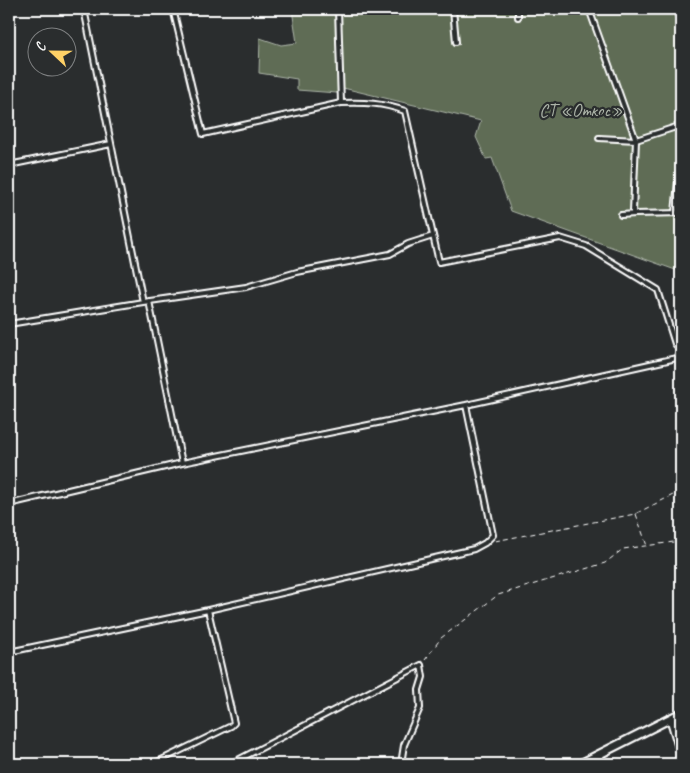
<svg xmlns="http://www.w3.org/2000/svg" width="690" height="773" font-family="Caveat,sans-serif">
<rect width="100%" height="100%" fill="#2a2d2e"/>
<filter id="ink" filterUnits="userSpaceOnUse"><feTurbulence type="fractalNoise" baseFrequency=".02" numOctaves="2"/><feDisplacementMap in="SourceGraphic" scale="10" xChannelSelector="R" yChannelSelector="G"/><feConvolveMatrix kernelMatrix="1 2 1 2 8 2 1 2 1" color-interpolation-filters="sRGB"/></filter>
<g filter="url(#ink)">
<!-- green -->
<path fill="#5e6c54" stroke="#aeb6aa" d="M292 9H681V272L511 211 492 158 486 159 476 137 481 121 339 87 337 93 297 90V79L259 73 260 38 281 45 297 43Z"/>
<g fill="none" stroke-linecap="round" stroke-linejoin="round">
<defs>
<path id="lane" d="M173 9 203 134 341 103
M338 9 341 103C365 102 382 103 405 111L439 262 560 238 586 246 658 290 675 344 681 350
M453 9 456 42
M518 9V17
M589 9 636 140 633 212 635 214 681 213
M676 9 681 24
M599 138 636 140 679 126
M9 165 111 144
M675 213 679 171
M621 215 635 214
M149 301 182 463
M143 302 246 287 297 272 390 254 408 244 433 236
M9 324 143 302 84 9
M9 504 182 463 466 405 681 357
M9 652 208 610 474 549 485 543 493 535 466 405
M153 764 231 726 234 723 208 610
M230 764 421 665 423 677 419 690 420 708 404 745 401 764"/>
<path id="street" d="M671 719 681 753
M599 755 602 764
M580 764 681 713"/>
</defs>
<!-- lane casing -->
<use href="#lane" stroke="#fff" stroke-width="8"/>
<!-- street casing -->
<use href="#street" stroke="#fff" stroke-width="11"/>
<!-- path -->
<path stroke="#fff" stroke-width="1" stroke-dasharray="5 4" stroke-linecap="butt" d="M680 165 681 144
M636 514 647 546
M495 541 635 514 681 491
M425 660 441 638 498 595 605 563 623 549 681 541"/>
<!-- lane -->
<use href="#lane" stroke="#2a2d2e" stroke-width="4"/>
<!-- street -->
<use href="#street" stroke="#2a2d2e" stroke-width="7"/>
</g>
</g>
<g text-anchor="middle" stroke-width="4.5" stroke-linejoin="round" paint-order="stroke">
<!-- park labels -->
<g font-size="18" fill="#aeb6aa" stroke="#2a2d2e">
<text x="581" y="116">СТ «Откос»</text>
</g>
</g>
<!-- margin -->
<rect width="690" height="773" fill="none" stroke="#2a2d2e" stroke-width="30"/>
<rect x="15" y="15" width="660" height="743" fill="none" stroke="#fff" stroke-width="2" filter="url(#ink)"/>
<!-- north arrow -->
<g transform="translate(52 52) rotate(292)"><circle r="24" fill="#2a2d2e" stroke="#7f8182"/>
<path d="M0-4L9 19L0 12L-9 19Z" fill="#ffd166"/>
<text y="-8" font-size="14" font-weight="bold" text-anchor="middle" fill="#ffffff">С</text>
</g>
</svg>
